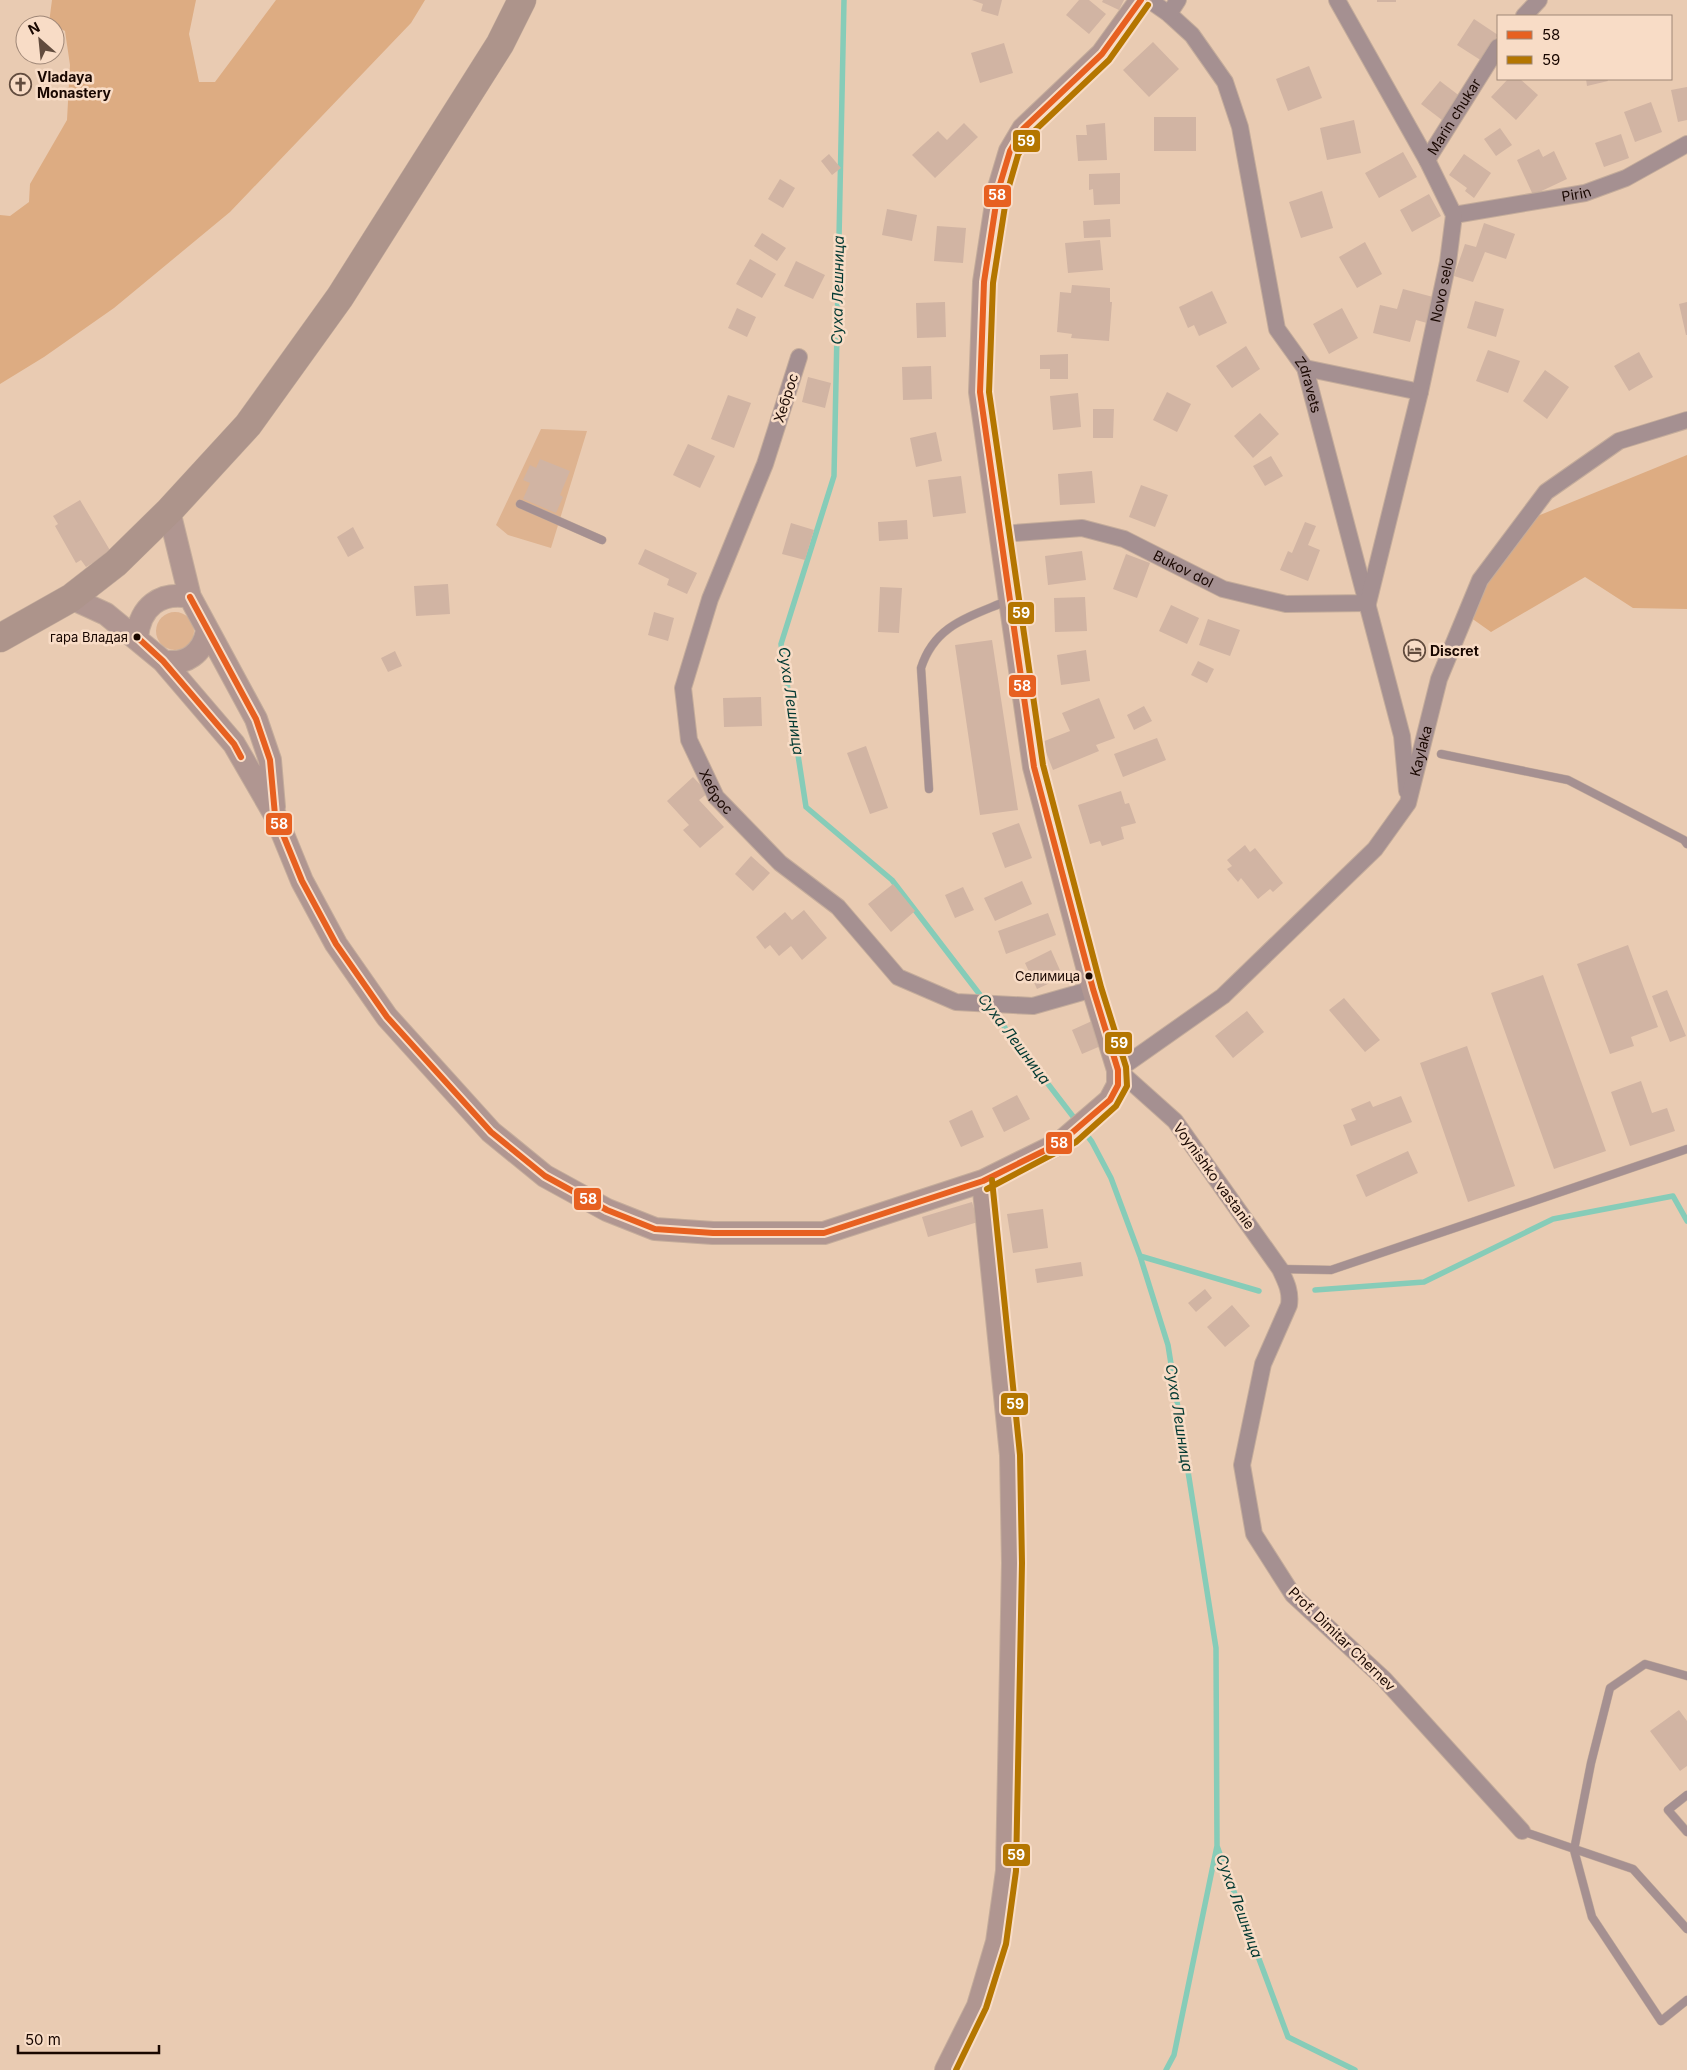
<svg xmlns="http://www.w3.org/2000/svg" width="1687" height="2070" font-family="Inter,sans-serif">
<rect width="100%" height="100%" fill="#e9cbb2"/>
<!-- green -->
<path fill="#deb390" d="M541 429 587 431 551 548 508 535 496 525Z
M156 631a19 19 0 1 1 38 0a19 19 0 1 1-38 0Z"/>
<!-- forest -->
<path fill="#ddac82" d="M52 0H196L189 34 199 82H215L276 0H425L411 23 230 212 114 308 44 357 0 384V215L10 216 29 202 30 184 67 120 70 65 65 31 49 23Z
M1687 455V609L1633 608 1585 577 1491 632 1467 615 1523 522Z"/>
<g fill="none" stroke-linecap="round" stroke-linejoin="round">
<!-- stream -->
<path stroke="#86ccb8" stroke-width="5.5" d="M844 0 834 476 781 644 806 807 892 880 984 1000
M989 1007 1078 1123
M1083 1130 1092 1142 1111 1178 1140 1256 1168 1345 1216 1648 1217 1846 1288 2037 1355 2070
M1140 1256 1259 1291
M1315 1290 1424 1282 1553 1219 1673 1196 1687 1221
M1166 2070 1174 2055 1217 1846"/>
</g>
<!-- building -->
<path fill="#d1b4a3" d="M972 0H1002L998 16 981 11 983 4Z
M1079 0H1089L1106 14 1089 34 1066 15Z
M1103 0H1124L1119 10 1102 2Z
M1377 0H1396V2H1377Z
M1474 19 1498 35 1482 61 1457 45Z
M1153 42 1179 69 1149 97 1123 70Z
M1004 43 1013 73 980 83 971 53Z
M1309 66 1322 98 1288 111 1276 79Z
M1508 79H1520L1538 95 1516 120 1491 97Z
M1586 79H1607L1608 81 1587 86Z
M1440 81 1461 97 1442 120 1421 104Z
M1687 87V120L1678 122 1671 90Z
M1651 102 1662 132 1635 142 1624 112Z
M1154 117H1196V151H1154Z
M1354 120 1361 153 1327 160 1320 128Z
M964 123 978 137 935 178 912 155 938 131 947 140Z
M1105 123 1107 160 1078 161 1076 135H1087L1086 125Z
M1500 128 1512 145 1496 156 1484 139Z
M1621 134 1629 158 1604 167 1595 143Z
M1539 149 1543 157 1554 151 1567 179 1533 195 1517 160Z
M1403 152 1417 177 1379 198 1365 173Z
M829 154 841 168 832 175 821 161Z
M1464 154 1491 173 1474 198 1465 191 1467 188 1449 175Z
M1120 173V204L1094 205 1093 189 1089 190V174Z
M780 179 795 188 783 208 768 199Z
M1322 191 1333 228 1301 238 1289 202Z
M1429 194 1441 216 1412 232 1400 210Z
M887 209 917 215 912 241 882 235Z
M1110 219 1111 237 1084 238 1083 221Z
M1484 223 1515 234 1506 259 1485 252 1473 282 1454 276 1465 244 1476 247Z
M937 226 966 228 963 263 934 261Z
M762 233 786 248 777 261 754 246Z
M1100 240 1103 270 1068 273 1065 243Z
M1365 242 1382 274 1357 288 1339 257Z
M750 259 776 274 762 298 736 284Z
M796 261 825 275 813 299 784 286Z
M1072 285 1110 288V302H1112L1109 341 1071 338 1072 334 1057 332 1060 292 1071 293Z
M1403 289 1433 297 1427 323 1416 320 1410 342 1373 333 1380 305 1397 309Z
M1212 291 1227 323 1199 336 1194 325 1188 328 1179 307Z
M1475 301 1504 309 1496 337 1467 328Z
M945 302 946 337 917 338 916 303Z
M1687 302V335H1686L1679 304Z
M737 308 756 317 747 337 728 328Z
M1342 308 1358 338 1329 354 1313 324Z
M1246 346 1260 369 1232 388 1216 366Z
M1488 350 1520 361 1508 393 1476 381Z
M1639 352 1653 377 1629 391 1614 366Z
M1068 354V379H1050V369H1040V355Z
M931 366 932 399 903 400 902 367Z
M1545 370 1569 387 1547 419 1523 401Z
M808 377 831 383 825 408 802 402Z
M1167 392 1191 404 1177 432 1153 420Z
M1078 393 1081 427 1053 430 1050 396Z
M728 395 751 403 734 448 711 439Z
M1093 409H1114L1113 438H1093Z
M1260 413 1279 434 1253 458 1234 436Z
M936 432 942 461 916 467 910 438Z
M688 444 715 456 700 488 673 475Z
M1271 456 1283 476 1265 486 1253 466Z
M540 459 570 471 560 495 563 497 556 513 523 499 530 483 523 480 530 465 536 468Z
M1092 471 1095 503 1060 505 1058 474Z
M961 476 966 513 933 517 928 480Z
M1141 485 1168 495 1155 527 1129 517Z
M80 500 111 552 86 567 81 560 76 563 55 526 58 524 53 516Z
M907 520 908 539 879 541 878 522Z
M1305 522 1316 526 1308 545 1320 550 1308 581 1280 570 1288 551 1292 553Z
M791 523 814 530 805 560 782 554Z
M353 527 364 548 348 557 337 537Z
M645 549 697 573 687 594 667 585 669 579 638 564Z
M1082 551 1086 580 1048 585 1045 556Z
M1126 554 1150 563 1137 598 1113 589Z
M448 584 450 614 416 616 414 586Z
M880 587 902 588 899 633 878 632Z
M1085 597 1087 631 1055 632 1054 598Z
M1171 605 1199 618 1187 644 1159 631Z
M654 612 674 618 668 641 648 635Z
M1208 619 1240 630 1230 656 1199 645Z
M992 640 1018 810 980 815 955 645Z
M1086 650 1090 681 1061 685 1057 655Z
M395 651 402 666 388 672 381 658Z
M1198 661 1214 669 1207 683 1191 675Z
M761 697 762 726 724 727 723 698Z
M1099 698 1115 738 1096 745 1099 751 1053 770 1042 742 1070 731 1062 713Z
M1144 706 1152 721 1134 730 1127 715Z
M1157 738 1166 760 1123 777 1114 754Z
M866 746 888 808 870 814 847 753Z
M693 777 708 793 699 800 724 827 700 848 683 830 689 825 667 801Z
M1121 791 1125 804 1129 803 1136 823 1121 827 1124 839 1102 846 1100 841 1090 844 1078 805Z
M1019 823 1032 858 1005 868 992 833Z
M1245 845 1250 852 1255 848 1283 883 1273 892 1270 889 1258 899 1241 878 1238 882 1227 869 1232 866 1227 860Z
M751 856 770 873 753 891 735 874Z
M1022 881 1032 904 995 921 984 898Z
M893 884 915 911 891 932 868 904Z
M963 887 974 910 955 918 945 895Z
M804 910 827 938 802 960 791 946 779 956 770 945 765 949 756 937 785 912 792 920Z
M1048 913 1056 935 1006 954 998 931Z
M1628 945 1658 1027 1631 1037 1634 1046 1610 1054 1577 964Z
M1051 950 1063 977 1037 989 1025 963Z
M1543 975 1606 1151 1554 1169 1491 993Z
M1667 990 1686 1036 1670 1042 1652 996Z
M1344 998 1380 1040 1365 1052 1329 1010Z
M1247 1011 1264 1032 1233 1058 1215 1036Z
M1092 1021 1103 1045 1082 1054 1072 1030Z
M1467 1046 1515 1186 1468 1202 1420 1063Z
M1641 1081 1652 1113 1667 1108 1675 1131 1630 1146 1611 1092Z
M1017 1095 1030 1119 1004 1132 992 1108Z
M1401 1096 1412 1122 1351 1146 1343 1125 1356 1120 1351 1109 1370 1101 1373 1107Z
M972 1110 984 1137 961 1147 949 1121Z
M1408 1151 1418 1173 1366 1197 1356 1175Z
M972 1202 978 1222 928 1237 922 1217Z
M1043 1209 1048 1248 1013 1253 1007 1214Z
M1081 1262 1083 1276 1037 1283 1035 1269Z
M1205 1289 1212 1298 1196 1312 1188 1303Z
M1232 1305 1250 1326 1225 1347 1207 1327Z
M1679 1710 1687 1721V1766L1680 1771 1650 1731Z"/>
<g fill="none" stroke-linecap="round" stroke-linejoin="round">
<defs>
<path id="lane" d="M520 504 602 540
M1441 754 1568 780 1684 840 1687 844
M929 789 921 668C935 624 970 617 1009 600
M1280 1269 1331 1270 1687 1149
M1687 1676 1645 1664 1610 1688 1591 1763 1574 1850 1592 1917 1661 2021 1687 2000
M1687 1795 1668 1810 1687 1832
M1522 1831 1633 1869 1687 1929"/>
<g id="street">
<path id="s1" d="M1149 0 1169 14 1192 35 1225 82 1240 127 1277 329 1305 368 1402 736 1407 791"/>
<path d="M1169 14 1178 0"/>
<path d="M1524 16 1539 0"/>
<path id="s2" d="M1427 160 1498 47"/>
<path id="s3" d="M1454 215 1585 193 1626 178 1687 144"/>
<path id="s4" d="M799 357 765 464 710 599 683 688 689 740 716 797 780 863 838 907 898 977 956 1002 1033 1006 1093 989"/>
<path d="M1305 368 1420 392"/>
<path id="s5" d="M1001 534 1082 528 1124 539 1223 589 1286 604 1368 603 1420 392 1448 262 1454 215 1427 160 1337 0"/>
<path id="s6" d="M1522 1831 1384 1679 1293 1595 1254 1534 1242 1465 1263 1364 1289 1305C1291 1291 1286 1282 1280 1269L1175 1121 1118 1070 1223 996 1375 849 1408 803 1439 679 1480 580 1546 492 1619 441 1687 420"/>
</g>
<path id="secondary" d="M169 511 190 597 256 719 270 760 274 807
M71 598 106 614 163 661 234 744 275 815 302 881 336 944 387 1017 491 1132 545 1176 607 1210 655 1229 713 1233H824L983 1181 1060 1143 1110 1100 1118 1085V1070L1093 989 1034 767 980 392 984 282 998 191 1010 151 1023 129 1102 54 1141 0
M137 637C140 607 160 591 190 597
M163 661C186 666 203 653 207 631
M946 2070 978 2006 997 1942 1007 1871 1013 1563 1011 1455 983 1181"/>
<path id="highway" d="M0 638 71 598 116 563 169 511 248 425 340 297 500 44 522 0"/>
</defs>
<!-- lane casing -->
<use href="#lane" stroke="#c4ac9b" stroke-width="9"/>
<!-- street casing -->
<use href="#street" stroke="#c4ac9b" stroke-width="18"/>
<!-- secondary casing -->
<use href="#secondary" stroke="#c4ac9b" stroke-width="24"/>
<!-- highway casing -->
<use href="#highway" stroke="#c4ac9b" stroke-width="29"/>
<!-- lane -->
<use href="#lane" stroke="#a59091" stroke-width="8"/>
<!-- street -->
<use href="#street" stroke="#a59091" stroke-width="16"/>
<!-- secondary -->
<use href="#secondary" stroke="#b09691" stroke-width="22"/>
<!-- highway -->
<use href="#highway" stroke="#ad948b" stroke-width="28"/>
<defs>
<path id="bus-1" d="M190 597 256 719 270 760 275 815 302 881 336 944 387 1017 491 1132 545 1176 607 1210 655 1229 713 1233H824L983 1181 1060 1143 1110 1100 1118 1085V1070L1093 989 1034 767 980 392 984 282 998 191 1010 151 1023 129 1102 54 1141 0
M137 637 163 661 234 744 241 757"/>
<path id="bus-2" d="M987 1189 1076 1142 1116 1106 1127 1086 1126 1067 1101 987 1043 765 989 392 993 283 1007 193 1018 155 1030 135 1109 60 1148 5
M956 2070 986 2008 1006 1944 1016 1871 1022 1563 1020 1455 992 1180"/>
</defs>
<!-- bus-1 casing -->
<use href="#bus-1" stroke="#f8dcc6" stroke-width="10"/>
<!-- bus-2 casing -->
<use href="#bus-2" stroke="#f8dcc6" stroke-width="10"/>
<!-- bus-1 -->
<use href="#bus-1" stroke="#e76020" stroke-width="6"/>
<!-- bus-2 -->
<use href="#bus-2" stroke="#b47600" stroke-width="6"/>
</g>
<!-- icons -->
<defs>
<symbol id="church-ring" viewBox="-11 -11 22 22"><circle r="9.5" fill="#f8dcc6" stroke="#624c3e" stroke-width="1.5"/><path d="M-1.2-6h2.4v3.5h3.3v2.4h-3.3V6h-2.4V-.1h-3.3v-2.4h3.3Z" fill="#624c3e"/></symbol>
<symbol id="hotel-ring" viewBox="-11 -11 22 22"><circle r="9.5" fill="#f8dcc6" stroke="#624c3e" stroke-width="1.5"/><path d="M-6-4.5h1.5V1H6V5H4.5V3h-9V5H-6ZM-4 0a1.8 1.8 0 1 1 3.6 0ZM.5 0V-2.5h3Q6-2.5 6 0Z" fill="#624c3e"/></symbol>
</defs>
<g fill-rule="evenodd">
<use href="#church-ring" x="8" y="72" width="25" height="25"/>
<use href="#hotel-ring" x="1402" y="638" width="25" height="25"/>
</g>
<!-- markers -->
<g fill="#190700" stroke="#f8dcc6" stroke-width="2">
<circle cx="137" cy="637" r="4.5"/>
<circle cx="1089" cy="976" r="4.5"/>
</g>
<g text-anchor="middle" stroke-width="5" stroke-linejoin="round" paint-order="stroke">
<!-- bus labels -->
<g font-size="13" fill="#190700" stroke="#f8dcc6" text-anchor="end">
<text x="128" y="642">гара Владая</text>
<text x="1080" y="981">Селимица</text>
</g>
<!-- poi labels -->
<g font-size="14" font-weight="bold" fill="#190700" stroke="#f8dcc6" text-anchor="start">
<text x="37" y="82">Vladaya<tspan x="37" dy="16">Monastery</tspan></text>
<text x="1430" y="656">Discret</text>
</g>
<!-- street labels -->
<g font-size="14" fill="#190700" stroke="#f8dcc6">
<text dy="5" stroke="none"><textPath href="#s2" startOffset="51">Marin chukar</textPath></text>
<text dy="5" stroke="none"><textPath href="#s3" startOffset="124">Pirin</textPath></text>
<text dy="5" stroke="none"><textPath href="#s5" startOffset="704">Novo selo</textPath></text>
<text dy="5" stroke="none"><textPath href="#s1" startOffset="431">Zdravets</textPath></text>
<text transform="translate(786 398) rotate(-72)" y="5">Хеброс</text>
<text dy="5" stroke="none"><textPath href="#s5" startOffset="191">Bukov dol</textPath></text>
<text dy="5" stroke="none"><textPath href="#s6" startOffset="1385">Kaylaka</textPath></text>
<text dy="5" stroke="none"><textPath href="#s4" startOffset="462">Хеброс</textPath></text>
<text transform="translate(1214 1176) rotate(54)" y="5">Voynishko vastanie</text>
<text transform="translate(1342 1639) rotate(44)" y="5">Prof. Dimitar Chernev</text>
</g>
<!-- water labels -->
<g font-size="15" font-style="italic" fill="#023932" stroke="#f8dcc6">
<text transform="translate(838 290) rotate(-89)" y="5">Суха Лешница</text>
<text transform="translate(791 701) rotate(82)" y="5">Суха Лешница</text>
<text transform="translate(1014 1039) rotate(53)" y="5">Суха Лешница</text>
<text transform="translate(1179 1418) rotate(81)" y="5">Суха Лешница</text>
<text transform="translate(1239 1906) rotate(70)" y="5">Суха Лешница</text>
</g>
</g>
<g stroke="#f8dcc6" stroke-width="2">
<rect x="1012" y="129" width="29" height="24" rx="5" fill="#b47600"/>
<rect x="983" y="184" width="29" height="24" rx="5" fill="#e76020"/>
<rect x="1007" y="601" width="28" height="24" rx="5" fill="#b47600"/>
<rect x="1008" y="674" width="29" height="24" rx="5" fill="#e76020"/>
<rect x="265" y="812" width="28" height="24" rx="5" fill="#e76020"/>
<rect x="1104" y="1031" width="29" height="24" rx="5" fill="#b47600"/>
<rect x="1045" y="1131" width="28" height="24" rx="5" fill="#e76020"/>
<rect x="573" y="1187" width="29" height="24" rx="5" fill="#e76020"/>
<rect x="1000" y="1392" width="29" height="24" rx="5" fill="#b47600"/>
<rect x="1002" y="1843" width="29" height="24" rx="5" fill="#b47600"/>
</g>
<g font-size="14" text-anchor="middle" font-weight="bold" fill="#fff">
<text x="1026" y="146">59</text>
<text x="997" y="200">58</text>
<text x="1021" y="618">59</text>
<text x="1022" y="691">58</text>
<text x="279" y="829">58</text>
<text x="1119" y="1048">59</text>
<text x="1059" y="1148">58</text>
<text x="588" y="1204">58</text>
<text x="1015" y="1409">59</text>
<text x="1016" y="1860">59</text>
</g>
<!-- legend -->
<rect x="1497" y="15" width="175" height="65" fill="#f8dcc6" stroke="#9f8777"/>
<rect x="1507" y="31" width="25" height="8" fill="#e76020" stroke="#9f8777"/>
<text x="1542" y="40" font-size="15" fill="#190700">58</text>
<rect x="1507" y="56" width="25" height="8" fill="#b47600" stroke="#9f8777"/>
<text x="1542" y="65" font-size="15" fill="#190700">59</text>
<!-- north arrow -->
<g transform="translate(40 40) rotate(333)"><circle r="24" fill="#f8dcc6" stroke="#9f8777"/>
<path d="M0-4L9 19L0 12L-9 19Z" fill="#624c3e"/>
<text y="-8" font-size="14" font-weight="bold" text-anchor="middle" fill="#190700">N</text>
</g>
<!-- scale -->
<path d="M18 2045v8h141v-8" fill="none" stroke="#190700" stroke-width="2.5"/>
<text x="25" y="2045" font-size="15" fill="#190700" stroke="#f8dcc6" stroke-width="4" paint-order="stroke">50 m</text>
</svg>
